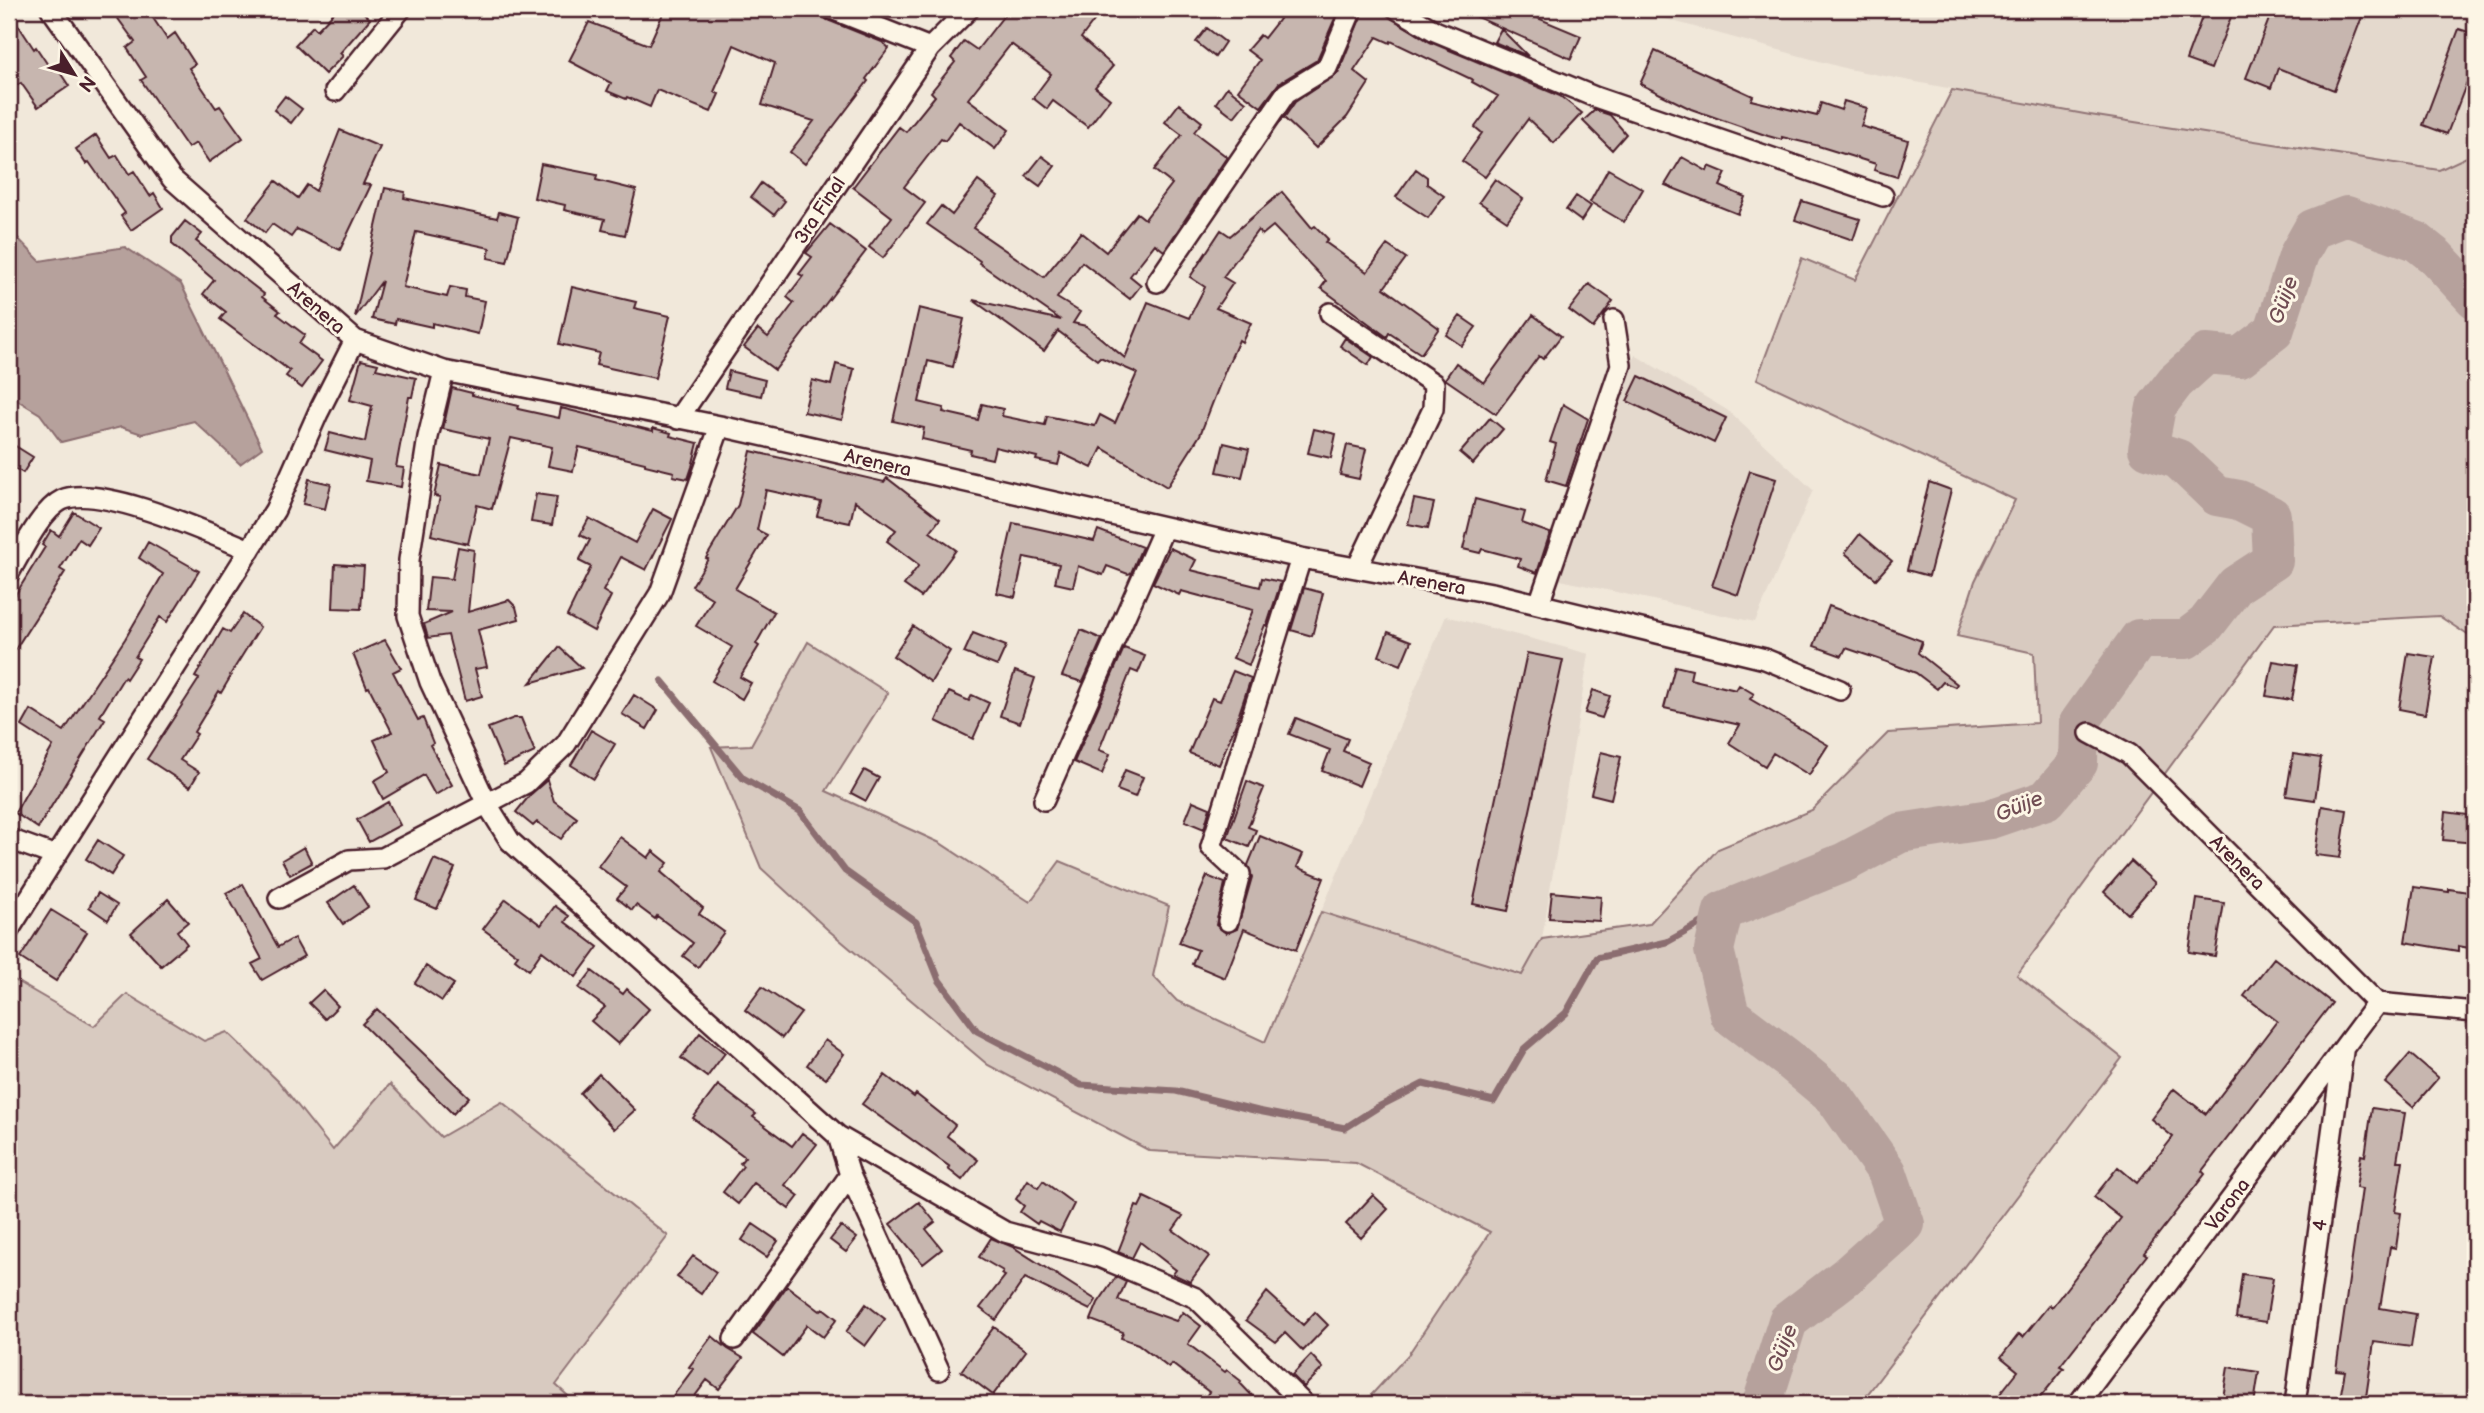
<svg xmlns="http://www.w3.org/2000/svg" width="2484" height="1413" font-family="'Balsamiq Sans',sans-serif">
<rect width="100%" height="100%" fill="#f1e8da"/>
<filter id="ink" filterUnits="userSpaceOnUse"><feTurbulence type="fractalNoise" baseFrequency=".0143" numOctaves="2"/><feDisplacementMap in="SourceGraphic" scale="14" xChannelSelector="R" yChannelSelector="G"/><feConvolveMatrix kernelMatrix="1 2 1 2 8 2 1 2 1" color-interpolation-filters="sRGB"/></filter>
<g filter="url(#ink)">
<!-- built -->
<path fill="#e4d9cd" d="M1629 9H2475V153L2439 170 2090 115 1848 69Z
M1635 355 1727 410 1813 490 1755 622 1551 578Z
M1446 616 1589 654 1542 939 1522 976 1321 912Z"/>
<!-- green -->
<path fill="#d8cac0" stroke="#917476" stroke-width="2" d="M1952 90 2090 115 2439 170 2475 153V640L2439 616 2274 625 2017 975 2122 1058 1860 1404H1363L1408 1355 1490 1232 1356 1163 1150 1151 988 1065 827 929 761 868 711 747 751 745 808 642 888 693 826 791 940 843 1030 902 1060 861 1169 906 1153 976 1177 1001 1265 1042 1321 912 1522 975 1542 939 1649 924 1718 849 1812 810 1888 733 2037 723 2034 653 1957 636 1975 581 2015 500 1757 379 1802 258 1855 280Z
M9 977 94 1026 127 994 204 1041 227 1032 278 1081 333 1150 390 1084 441 1137 502 1102 668 1236 556 1385 577 1404H19L9 1394Z"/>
<!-- water -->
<path fill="#b6a19c" stroke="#8b6d6f" stroke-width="2" d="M9 229 40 261 125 247 181 284 262 448 240 464 194 421 142 434 121 427 61 442 40 414 9 395Z"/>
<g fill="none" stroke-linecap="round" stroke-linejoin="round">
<!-- stream -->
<path stroke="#8b6d6f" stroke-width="7" d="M662 681 743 778 800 811 845 871 916 922 939 980 977 1031 1081 1085 1176 1091 1258 1111 1345 1128 1378 1107 1423 1084 1494 1101 1524 1049 1566 1013 1597 958 1667 942 1723 911"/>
<!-- river -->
<path stroke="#b6a19c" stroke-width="40" d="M1762 1404 1788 1321 1848 1275 1905 1224 1887 1172 1835 1098 1787 1058 1730 1015 1714 950 1723 911 1845 862 1900 833 1990 819 2046 800 2078 763 2079 723 2139 639H2186L2206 624 2236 585 2273 561 2271 516 2239 500 2217 496 2178 459 2148 449 2156 407 2175 382 2206 354 2240 357 2274 331 2299 254 2313 229 2347 216 2416 241 2436 257 2475 299"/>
</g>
<!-- building -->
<path fill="#c7b6af" stroke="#4a1f2b" stroke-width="2" d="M111 9H147L167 39 175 33 195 64 189 68 216 108 220 106 243 138 209 162 196 143 188 148 141 80 146 77 127 48 135 42Z
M337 9H360L370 19 340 53 343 56 325 74 295 45 313 26 317 30Z
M665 9H820L822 16 827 20 882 42 889 48 866 79 868 81 805 164 790 152 814 121 762 105 775 63 734 45 714 92 719 94 711 112 657 90 650 107 627 97 626 99 607 91 611 83 569 61 589 22 649 45Z
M1009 9H1103L1081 38 1113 66 1095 87 1110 99 1088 127 1053 101 1047 109 1033 98 1051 74 1011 44 968 99 1009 130 995 149 959 122 945 141 941 139 904 187 925 203 883 258 869 247 892 217 853 187 899 127 906 132 935 96 931 92 955 62 951 58 964 41 977 50Z
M1287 9H1339L1317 60 1279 83 1261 107 1238 90 1260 60 1247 50 1260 35 1264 38Z
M1364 9H1372L1387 15 1430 42 1560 96 1582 113 1554 143 1528 119 1485 177 1462 161 1482 133 1475 127 1498 96 1472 82 1473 80 1391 41 1390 43 1377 37 1354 71 1369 83 1347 117 1316 148 1284 118 1295 102 1338 73Z
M1459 9H1516L1581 36 1571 59Z
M2205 9H2234L2211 69 2186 60Z
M2273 9H2365L2334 90 2278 68 2271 88 2246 78Z
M9 11 34 49 36 47 52 71 57 68 69 86 38 107 21 83 17 85 9 73Z
M1207 28 1225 42 1215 57 1196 42Z
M1501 29 1528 56 1494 42Z
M2459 29 2475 34V61L2447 134 2423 125Z
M1655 51 1753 96 1751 100 1817 116 1821 103 1841 110 1844 101 1867 108 1861 126 1908 140 1897 177 1874 170 1876 164 1815 145 1782 137V140L1768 136 1691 109 1640 84Z
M1227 87 1246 102 1234 117 1216 103Z
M285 96 302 109 291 123 274 110Z
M1179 104 1202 122 1194 132 1227 157 1164 251 1155 244 1130 276 1141 285 1130 299 1082 262 1057 298 1080 312 1073 323 1086 326 1125 358 1148 302 1189 318 1205 287 1190 277 1221 230 1230 236 1282 192 1312 228 1315 226 1328 239 1325 242 1367 272 1387 245 1406 258 1384 288 1439 328 1421 354 1389 333 1387 337 1321 288 1326 281 1273 226 1262 235 1258 230 1223 277 1233 283 1216 308 1251 323 1242 342 1239 340 1225 371 1200 435 1167 487 1102 448 1092 468 1061 453 1058 465 1036 460 1037 457 995 447 992 459 970 454 971 450 922 439 924 428 893 421 919 308 964 319 953 367 928 361 919 402 944 408 943 412 978 420 982 404 1003 409 1002 416 1045 425 1047 416 1095 426 1100 415 1115 423 1137 373 1100 357 1097 360 1058 331 1044 351 973 300 1061 320 979 263 980 261 927 224 941 206 952 215 978 181 998 196 973 228 1044 277 1081 232 1106 252 1137 213 1145 219 1172 184 1154 170 1182 135 1165 122Z
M1595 110 1610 115 1626 134 1612 150 1583 121Z
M340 130 380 147 363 184 371 185 340 250 297 229 291 237 272 224 265 233 247 218 276 181 298 198 307 185 316 191Z
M96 135 111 158 117 155 129 174 134 171 150 196 154 193 163 208 131 230 121 216 125 213 89 162 86 164 76 149Z
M1042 156 1055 166 1040 186 1026 176Z
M1682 157 1707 171 1709 166 1726 173 1720 186 1745 197 1738 214 1665 185Z
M541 164 597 175 596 180 636 190 625 235 602 230 605 219 564 210 565 205 534 198Z
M1416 169 1427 177V184L1444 196 1428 218 1396 197Z
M1608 169 1643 189 1624 222 1590 202Z
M1495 179 1523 199 1507 221 1479 202Z
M761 183 785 201 774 215 751 197Z
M385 188 405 192 404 198 497 218 499 212 518 217 507 262 488 258 490 248 416 232 403 287 447 297 450 287 466 290 465 297 485 301 478 334 432 323V327L396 319 395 324 372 319 382 281 355 317Z
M1576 196 1591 206 1581 221 1566 210Z
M1802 201 1860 219 1853 240 1795 220Z
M185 221 202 234 196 241 264 294 262 297 280 311 277 314 305 335 299 344 322 361 302 388 286 376 290 371 220 319 226 312 203 294 214 280 172 244V237Z
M830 224 866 251 775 370 744 347 758 329 768 337 794 303 787 297 803 276 799 274 812 257 806 253Z
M1589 284 1613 301 1593 328 1569 310Z
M572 287 636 302 634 308 670 316 655 378 596 365 599 353 559 344Z
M1533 315 1561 336 1543 359 1539 356 1496 414 1445 379 1456 363 1484 383Z
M1460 316 1476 327 1462 346 1446 335Z
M1345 338 1373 357 1368 365 1340 346Z
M361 360 378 364 376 369 416 378 412 397H409L396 467 404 468 401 487 366 481 370 461 325 450 330 433 365 442 372 406 350 400Z
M836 364 854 369 842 420 804 412 812 380 831 385Z
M729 371 765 380 761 396 725 388Z
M1639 376 1726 418 1714 443 1627 401Z
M452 388 472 393V395L519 406 518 409 559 418 561 408 653 431V428L671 433 670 436 698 443 692 467 688 479 673 476 674 472 645 465V463L579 447 573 471 548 466 552 447 511 438 492 509 477 505 468 544 431 535 440 497 434 496 441 465 481 474 489 439 443 429Z
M1563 404 1588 419 1566 486 1546 480 1556 444 1550 442Z
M1490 418 1503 429 1473 464 1460 453Z
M1314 429 1336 434 1331 458 1308 453Z
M9 442 33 457 23 473 9 465Z
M1224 443 1249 449 1242 477 1217 472Z
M1347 445 1366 449 1359 479 1340 475Z
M751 451 884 482 887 478 940 519 930 532 956 550 921 597 904 585 919 565 887 541 896 530 855 501 850 523 817 516 821 502 766 490 757 530 767 535 735 589 774 612 756 644 759 646 740 677 751 683 742 699 712 681 732 647 696 626 713 599 692 586 708 559 706 558 738 505Z
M1750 471 1776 479 1738 595 1712 586Z
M309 479 331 484 325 509 303 504Z
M1929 482 1951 490 1929 576 1907 570Z
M536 494 557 497 552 525 531 522Z
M1414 499 1434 503 1428 528 1408 524Z
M1475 499 1525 512 1522 523 1550 533 1537 573 1518 566 1520 559 1482 549 1480 553 1463 549Z
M653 509 672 519 646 570 621 557 603 591 611 596 594 631 567 616 591 567 579 561 590 540 580 535 589 518 635 543Z
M74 512 99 528 88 545 79 539 60 569 65 572 9 659V605L45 547 42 545 51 530 59 536Z
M1013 523 1094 541 1098 530 1142 547 1131 573 1128 574 1107 566 1103 575 1078 566 1073 587 1055 583 1059 564 1024 557 1015 597 997 593Z
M1860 534 1892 561 1876 579 1845 553Z
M148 542 199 571 167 622 160 617 135 657 139 659 126 679 124 677 100 716 105 719 38 828 15 813 53 746 22 726 31 710 64 731 125 639 163 574 139 558Z
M458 547 474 550 468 612 509 600 516 607 519 619 478 630 487 667 475 669 482 696 465 701 448 635 428 638 424 624 452 612 426 611 430 577 452 579Z
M1170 548 1196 560 1191 570 1260 587 1262 578 1281 582 1267 625H1265L1249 665 1233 658 1253 610 1181 591 1179 595 1153 583Z
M335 564 364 566 361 609 333 608Z
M1304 588 1323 593 1312 636 1291 630Z
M1829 606 1922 641 1918 653 1957 684 1955 687 1943 682 1937 689 1916 673 1887 662 1846 648 1842 656 1814 646Z
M243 614 260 627 230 675 231 676 221 693 219 691 194 732 197 734 180 760 199 772 190 787 147 759 199 679 195 677 223 629 230 633Z
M913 626 950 651 931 682 893 656Z
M1081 630 1102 639 1083 682 1062 676Z
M1388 632 1411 641 1401 665 1379 656Z
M973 633 1006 646 997 666 964 653Z
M385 640 401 668 393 672 418 720 423 718 433 743 430 745 452 785 435 795 424 775 383 799 374 781 389 772 374 740 392 732 369 687 367 688 353 654Z
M559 647 582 668 530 683Z
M1124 648 1145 656 1138 673 1131 670 1099 750 1110 754 1102 774 1074 762Z
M1527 653 1563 660 1508 911 1473 904Z
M2408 653 2435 657 2425 714 2399 709Z
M2273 661 2298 665 2292 700 2266 696Z
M1675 666 1692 670 1690 679 1736 690 1739 685 1754 694 1750 699 1828 745 1809 775 1773 753 1765 766 1729 743 1740 725 1664 708Z
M1015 671 1035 678 1020 723 1000 716Z
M1233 671 1251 678 1235 726 1219 765 1189 753 1212 698 1220 701Z
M1593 690 1610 696 1602 718 1585 713Z
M949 692 969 701 972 695 989 703 973 739 936 721Z
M634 695 658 710 647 729 622 714Z
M514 718H521L535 752 504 766 488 728Z
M1296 718 1348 739 1343 751 1369 762 1359 786 1322 771 1330 750 1289 734Z
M591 730 615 744 594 779 571 765Z
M1601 752 1621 757 1611 799 1591 794Z
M2293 754 2321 758 2315 800 2286 796Z
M864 770 879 778 866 801 851 793Z
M1125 770 1143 777 1135 797 1117 790Z
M547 780 554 801 577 818 561 839 537 822 533 826 516 812 530 795Z
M1247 781 1264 788 1248 827 1256 830 1249 847 1227 838Z
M1193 801 1210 808 1204 829 1185 821Z
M388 802 400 825 369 842 357 820Z
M2322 806 2347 810 2340 858 2315 855Z
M2446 812 2475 816V843L2443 840Z
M1260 836 1303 854 1297 867 1324 878 1296 950 1244 929 1225 978 1192 964 1198 950 1179 943 1207 876 1225 883 1216 925 1226 933 1237 929 1252 877 1248 865Z
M620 837 648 858 653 851 668 863 661 872 703 908 699 914 724 932 698 967 683 956 693 943 657 916 655 919 636 905 632 910 617 898 626 887 598 866Z
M98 840 123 856 111 875 86 859Z
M304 847 312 863 290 875 282 860Z
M434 859 455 868 437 909 416 900Z
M2131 861 2155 883 2128 914 2104 892Z
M243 884 278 947 294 938 304 956 262 980 252 964 262 959 226 893Z
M354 885 368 907 343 924 328 903Z
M2414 887 2449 892V889L2475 893V949L2458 946V951L2405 942Z
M1552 892 1601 897 1599 921 1549 918Z
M98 893 117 905 108 920 89 907Z
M168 899 188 922 177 931 187 944 161 966 131 933Z
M506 899 541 925 555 906 569 916 565 922 598 947 576 977 542 951 529 970 515 959 518 955 483 929Z
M2197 899 2224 903 2215 956 2189 952Z
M51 910 87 932 56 981 20 958Z
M2274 958 2332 1003 2202 1171 2205 1174 2144 1253 2147 1255 2060 1366 2064 1368 2035 1404H1992L2018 1371 2001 1357 2019 1334 2023 1337 2049 1305 2052 1307 2121 1218 2094 1197 2118 1167 2137 1183 2173 1137 2151 1119 2174 1089 2206 1114 2277 1021 2244 996Z
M426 966 454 984 442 1001 415 983Z
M592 971 623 994 627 989 649 1009 618 1044 591 1021 605 1007 579 988Z
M762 987 801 1013 782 1038 745 1010Z
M323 990 338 1006 325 1019 309 1003Z
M377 1009 469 1097 453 1114 362 1024Z
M700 1033 725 1053 707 1077 681 1058Z
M825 1040 844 1054 826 1079 807 1065Z
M2410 1054 2438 1078 2413 1107 2385 1083Z
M599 1074 635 1110 614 1129 580 1093Z
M885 1075 914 1097 916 1094 955 1125 947 1136 978 1160 962 1180 948 1169 950 1167 862 1104Z
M718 1085 756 1114 753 1117 792 1146 802 1133 817 1144 785 1185 799 1196 789 1209 754 1183 738 1204 723 1192 743 1166 740 1163 745 1157 693 1118Z
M2372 1108 2405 1113 2397 1161H2403L2395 1212 2401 1213 2396 1248 2390 1247 2380 1308 2416 1314 2411 1347 2374 1342 2365 1404H2339L2345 1371 2336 1370 2362 1189 2356 1188 2361 1155 2365 1156Z
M1028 1180 1038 1188 1043 1181 1074 1204 1060 1232 1039 1221 1037 1224 1020 1212 1024 1206 1016 1199Z
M1373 1195 1388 1209 1361 1238 1346 1224Z
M1144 1197 1183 1216 1173 1230 1209 1256 1190 1282 1173 1274 1176 1270 1140 1242 1132 1258 1118 1252 1136 1206 1139 1207Z
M919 1202 935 1222 926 1229 942 1249 923 1264 890 1224Z
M753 1224 778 1241 767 1257 742 1240Z
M841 1226 857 1238 846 1252 830 1240Z
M991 1238 1013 1247 1096 1300 1090 1310 1025 1278 996 1320 980 1308 1005 1276 1001 1274 1003 1271 979 1257Z
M693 1256 716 1272 701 1294 677 1277Z
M2242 1274 2273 1278 2266 1322 2236 1318Z
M1116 1277 1126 1282 1118 1300 1176 1321 1183 1312 1201 1326 1188 1344 1225 1372 1227 1370 1241 1381 1240 1383 1260 1404H1200L1209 1392 1172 1364 1169 1368 1138 1344 1121 1338 1123 1332 1091 1320 1098 1303Z
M787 1286 820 1311 823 1308 837 1319 823 1337 807 1325 783 1357 753 1334Z
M1267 1292 1303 1325 1315 1312 1328 1325 1303 1351 1285 1333 1276 1342 1246 1320Z
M866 1304 885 1319 865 1346 846 1332Z
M994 1327 1026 1351 993 1395 961 1371Z
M712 1336 728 1349 743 1358 719 1389 707 1380 689 1404H667L693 1369 689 1367Z
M1311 1355 1323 1368 1304 1387 1292 1375Z
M2228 1367 2259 1372 2254 1404H2222Z"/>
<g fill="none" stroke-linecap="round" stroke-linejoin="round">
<defs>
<path id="minor" d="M51 9 172 179 355 340 444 371 720 426 1301 558 1492 593 1765 659 1840 690
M832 9 930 48
M1397 9 1435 31 1595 97 1883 196
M335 91 401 9
M1157 282 1286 93 1327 68 1352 9
M1330 313 1434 384 1433 409 1357 568
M444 371 428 437 409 560 408 616 430 682 487 804 510 841 838 1136 1005 1232 1099 1257 1196 1298 1304 1404
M678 419 930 48 969 9
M9 573C21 553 41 510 62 500 99 483 211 534 250 550
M1539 604 1621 365 1614 320
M2090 733 2129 754 2377 1003
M1044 800 1164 528
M9 839 56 856
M279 898 349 860 383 858 526 783 566 744 660 593 720 426
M1228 921 1240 874 1211 847 1301 558
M9 930 275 510 318 413 355 340
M2377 1003 2475 1012
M838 1136 850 1175 939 1370
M734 1339 850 1175
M2078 1404 2377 1003
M2295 1404 2343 1052"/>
</defs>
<!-- minor casing -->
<use href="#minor" stroke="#4a1f2b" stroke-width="24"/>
<!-- minor -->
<use href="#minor" stroke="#fcf5e5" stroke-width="19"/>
</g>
</g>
<g text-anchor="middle" stroke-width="6" stroke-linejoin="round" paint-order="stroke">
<!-- street labels -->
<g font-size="19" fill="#4a1f2b" stroke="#fcf5e5">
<text transform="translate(819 210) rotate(-56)" y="7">3ra Final</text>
<text transform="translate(317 307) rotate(41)" y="7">Arenera</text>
<text transform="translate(878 462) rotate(13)" y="7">Arenera</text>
<text transform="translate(1432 582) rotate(10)" y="7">Arenera</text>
<text transform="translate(2238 862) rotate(45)" y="7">Arenera</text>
<text transform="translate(2227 1204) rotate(-53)" y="7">Varona</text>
<text transform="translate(2319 1225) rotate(-82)" y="7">4</text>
</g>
<!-- water labels -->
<g font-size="21" font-style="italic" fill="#704c53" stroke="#fcf5e5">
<text transform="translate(2283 300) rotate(-70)" y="7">Güije</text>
<text transform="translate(2019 806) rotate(-22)" y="7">Güije</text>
<text transform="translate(1782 1348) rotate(-69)" y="7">Güije</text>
</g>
</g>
<!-- margin -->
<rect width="2484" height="1413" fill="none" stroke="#fcf5e5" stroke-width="35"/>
<rect x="18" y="18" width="2449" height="1378" fill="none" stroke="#4a1f2b" stroke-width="2.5" filter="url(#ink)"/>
<!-- north arrow -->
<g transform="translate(74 74) rotate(127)" stroke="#fcf5e5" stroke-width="5" paint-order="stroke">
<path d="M0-5L12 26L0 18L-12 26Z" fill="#4a1f2b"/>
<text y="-10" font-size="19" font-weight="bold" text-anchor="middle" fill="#4a1f2b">N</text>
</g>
</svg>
